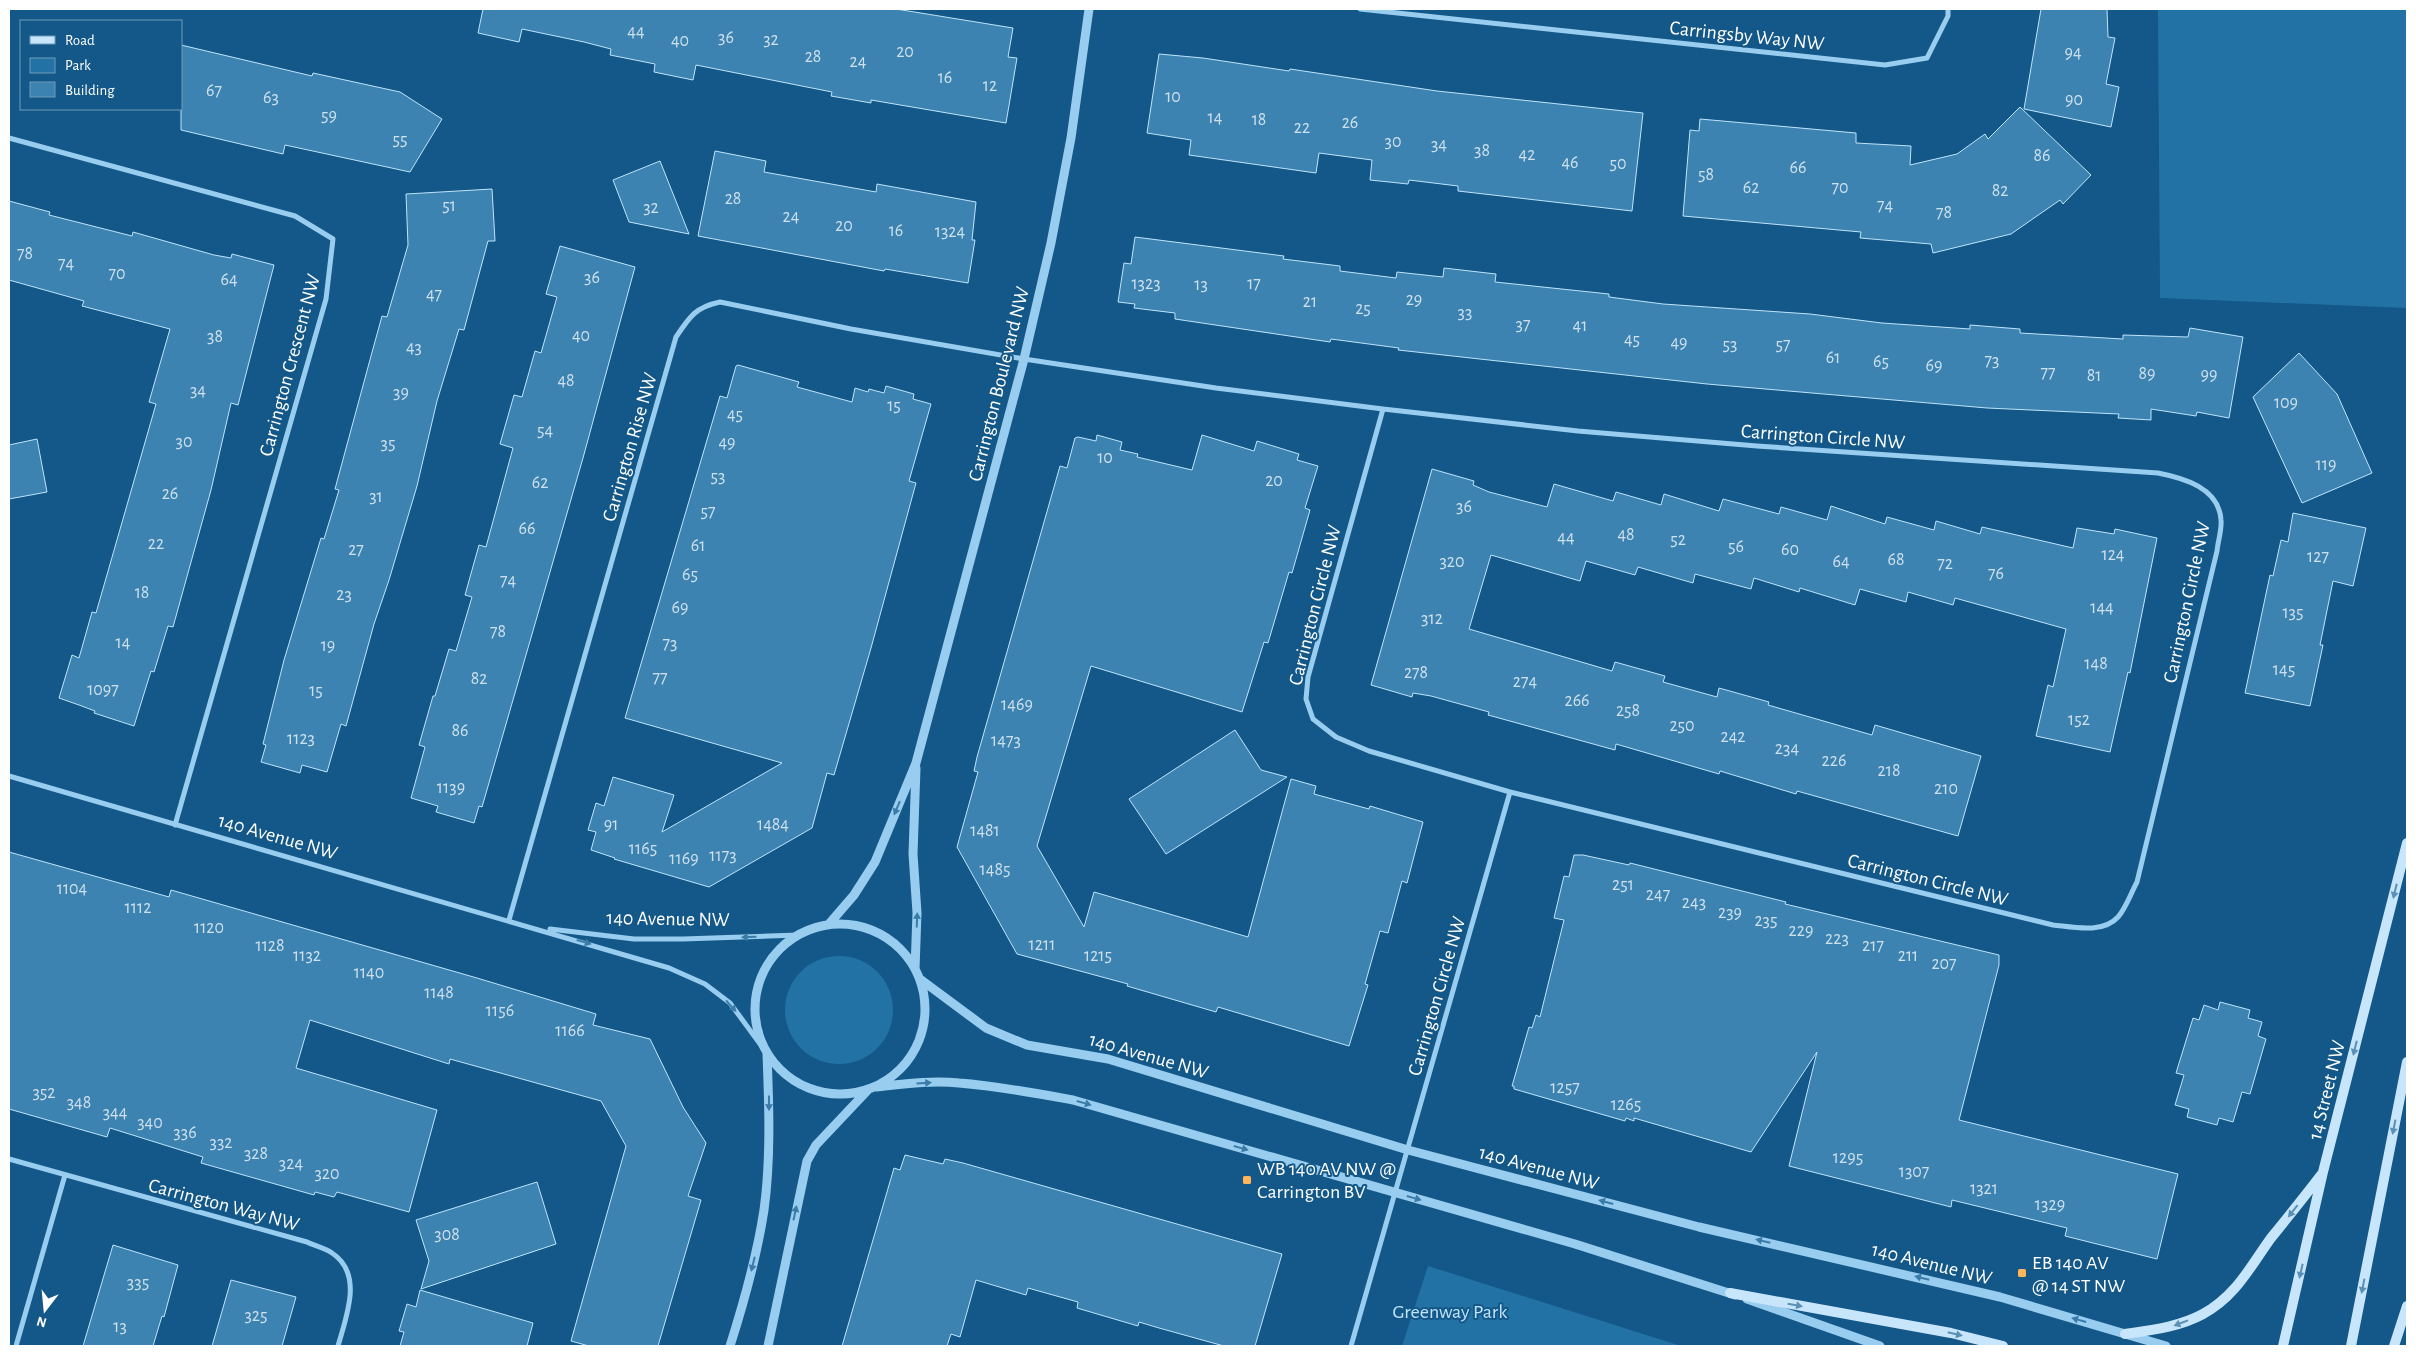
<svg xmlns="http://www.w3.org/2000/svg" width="2416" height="1355" font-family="'Alegreya Sans',sans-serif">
<rect width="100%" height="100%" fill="#135888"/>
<!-- green -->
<path fill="#2272a6" d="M2158 9H2407V308L2160 298Z
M785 1010a54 54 0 1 1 108 0a54 54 0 1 1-108 0Z
M1428 1266 1681 1346H1402Z"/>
<!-- building -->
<path fill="#3c83b2" stroke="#bfe4fb" d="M483 9H896L1013 28 1008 57 1017 58 1006 123 871 100V103L831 96 832 92 696 65 693 80 654 72 655 64 610 55 611 49 584 42 522 29 519 42 478 33Z
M2041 9H2107L2108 37 2115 38 2106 84 2119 87 2111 127 2024 109Z
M181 45 312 76 313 73 400 92 442 119 410 172 285 145 283 154 181 130Z
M1159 54 1203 58 1289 71 1290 69 1437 91 1643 113 1632 211 1458 191V186L1409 180 1408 184 1370 180 1372 160 1319 153 1316 173 1189 155 1191 140 1147 133Z
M2020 107 2091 175 2063 204 2060 200 2011 234 1933 253 1931 244 1860 238 1861 232 1683 216 1690 130 1699 131 1700 119 1856 133V143L1911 146 1910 165 1957 154 1985 134 1988 139Z
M715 151 766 161 764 172 876 192 877 184 976 202 972 240H975L968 283 885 269 884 271 698 236Z
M660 161 689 234 629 222 613 180Z
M492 189 495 241H488L464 330 459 329 437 401 417 486 389 580 374 624 346 726 341 724 327 772 302 765 300 773 261 762 266 745 263 744 284 660 321 538 324 539 339 490 335 489 371 356 382 316 387 317 408 245 406 194Z
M9 201 50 212 49 215 132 236 133 232 214 255 231 258 232 254 274 265 238 405 231 403 211 490 173 627 168 626 154 672 151 671 134 726 94 713 95 711 79 705 59 698 72 655 79 658 92 612 96 613 156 404 149 402 170 329 82 306 84 301 9 280Z
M1135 237 1284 256 1283 259 1340 266V271L1396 278 1397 272 1443 277 1444 268 1496 274 1495 282 1609 294V297L1663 304 1810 314 1882 323 1970 329V325L2020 329V333L2123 339V335L2188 337 2190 328 2243 337 2229 418 2197 412 2196 416 2151 409V420L2118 418 2119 414 1987 408 1707 384 1398 350 1399 348 1331 339 1330 342 1175 319V313L1134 308 1135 304 1118 302 1124 263 1131 264Z
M560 246 635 267 583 458 482 807 479 806 474 823 436 812 438 806 411 798 425 747 419 745 433 696H435L449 649 456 651 472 597 465 595 479 545 486 547 513 448 500 444 514 395 522 397 535 351 541 353 557 297 546 294Z
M2299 353 2337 394 2372 473 2302 503 2253 397Z
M738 365 799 382 797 387 852 402 855 388 868 392 869 389 884 393 886 386 914 394 913 399 931 404 909 481 916 483 871 648 834 775 827 773 812 828 709 887 614 859 615 858 591 850 596 832 588 830 596 803 604 806 613 777 674 795 662 832 782 763 625 718 720 396 727 398 736 366Z
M1097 435 1122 442 1120 450 1138 454 1137 457 1192 470 1202 435 1254 451 1257 441 1299 454 1297 460 1318 466 1305 508 1310 510 1292 573 1289 572 1268 643 1264 642 1242 712 1091 666 1037 846 1084 927 1094 892 1248 937 1291 779 1316 786 1314 794 1369 809 1370 806 1423 822 1407 883 1402 881 1388 933 1380 931 1365 984 1368 985 1349 1046 1218 1007 1216 1012 1127 986 1128 984 1017 954 957 847 978 772 974 771 977 757 1060 466 1067 468 1075 438 1078 437 1096 441Z
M37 439 47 492 9 499V445Z
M1432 469 1474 481 1473 485 1489 492 1547 507 1554 484 1613 501 1616 492 1661 505 1664 494 1719 511 1723 499 1779 514 1781 507 1827 520 1831 506 1885 524 1887 517 1934 530 1936 521 1980 534 1982 527 2073 548 2077 528 2114 534 2115 529 2157 538 2130 673 2128 672 2110 752 2036 736 2048 685 2053 687 2066 629 1955 598 1953 605 1908 592 1906 602 1860 589 1855 605 1800 588 1799 592 1754 578 1751 589 1695 574 1693 583 1638 567 1635 575 1586 561 1580 581 1491 555 1469 629 1612 671 1615 662 1665 676 1663 682 1717 697 1719 688 1769 702 1768 705 1872 735 1875 725 1981 756 1958 836 1797 791 1796 794 1720 771 1719 774 1616 744 1615 750 1488 715 1489 712 1431 696 1413 693 1412 697 1371 685Z
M2293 513 2366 528 2353 586 2333 581 2320 645H2323L2310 706 2245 693 2270 575 2273 576 2281 540 2288 542Z
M1235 730 1261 770 1287 777 1166 854 1129 799Z
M9 852 169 897 171 890 477 978 596 1014 593 1025 650 1039 683 1107 706 1143 688 1196 701 1200 658 1346H589L571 1341 626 1146 601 1101 450 1059 449 1064 310 1020 296 1068 437 1110 409 1212 337 1192 334 1197 315 1192 314 1195 201 1163 203 1157 110 1128 107 1137 9 1109Z
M1574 855H1583L1629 865 1630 863 1786 902 1785 904 1999 955V965L1959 1120 2178 1174 2157 1259 2065 1236 2067 1228 1952 1200 1951 1207 1789 1166 1817 1052 1751 1152 1634 1118V1121L1626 1118 1625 1121 1514 1089V1086H1512L1529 1027 1532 1028 1536 1015 1540 1017 1564 920 1554 918 1564 876 1569 877Z
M2220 1002 2250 1010 2248 1018 2262 1022 2258 1036 2266 1039 2250 1094 2242 1092 2233 1122 2219 1118 2217 1125 2187 1117 2189 1109 2175 1105 2184 1075 2176 1073 2193 1018 2199 1020 2204 1005 2218 1010Z
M905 1155 943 1164 945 1159 963 1163 1282 1254 1255 1346H1224L1159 1328 1139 1322 1138 1326 1077 1308 1078 1302 1028 1288 1026 1295 976 1280 960 1337 951 1334 947 1346H842L894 1168 900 1170Z
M537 1182 556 1244 421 1289 429 1261 416 1220Z
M113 1245 178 1265 164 1317 162 1316 153 1346H83Z
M231 1280 296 1297 282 1346H212Z
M420 1290 533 1323 527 1346H400L404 1332 399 1331 407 1304 416 1307Z"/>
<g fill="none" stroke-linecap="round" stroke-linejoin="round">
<!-- minor -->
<path stroke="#99cdf0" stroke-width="5" d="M1360 9 1885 65 1927 58 1948 16V9
M9 138 295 216 333 239 326 299 175 825
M9 776 669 968 705 984 730 1003 763 1048
M509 920 676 337C690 316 696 307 720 302L851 329 1024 359 1216 388 1383 409 1578 431 1757 446 2158 473C2184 478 2219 488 2221 520 2222 529 2218 541 2217 551L2137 882C2131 893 2126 908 2118 917 2103 934 2073 927 2053 925L1510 792 1369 751 1336 737 1313 719 1306 699 1308 677 1383 409
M550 929 634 939H683L798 935
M9 1159 307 1242C315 1246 325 1248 332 1253 364 1274 346 1317 338 1346
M16 1346 65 1175
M1351 1346 1510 792"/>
<!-- tertiary -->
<path stroke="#99cdf0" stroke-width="9" d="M829 924 854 895 875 862 916 763 1024 359 1051 243 1071 138 1089 9
M755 1009a85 85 0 1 1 170 0a85 85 0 1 1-170 0Z
M915 969 917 913 913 854 916 768
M920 979 986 1028 1027 1045 1108 1059 1408 1150 1699 1227 2000 1297 2166 1346
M875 1087C903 1084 932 1080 959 1083 998 1086 1035 1093 1073 1100L1575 1244 1735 1295
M1747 1299 1880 1346
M730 1346C744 1302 757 1256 764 1210 771 1159 769 1105 767 1054
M768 1346 807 1161 816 1145 867 1091"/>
<!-- secondary -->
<path stroke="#c7e5fb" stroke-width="10" d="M1730 1293 1951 1333 2003 1346
M2125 1334C2152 1330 2179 1327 2203 1314 2236 1296 2250 1267 2271 1238 2288 1217 2305 1196 2321 1175
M2283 1346 2323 1172 2407 843
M2351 1346 2407 1062
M2394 1346 2407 1306"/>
</g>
<!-- one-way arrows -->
<defs><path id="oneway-solid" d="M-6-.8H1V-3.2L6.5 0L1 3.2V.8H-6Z" transform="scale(1.25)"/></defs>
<g fill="#3b7ba7">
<use href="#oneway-solid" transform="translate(897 808) rotate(113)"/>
<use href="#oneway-solid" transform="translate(917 920) rotate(-88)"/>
<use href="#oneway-solid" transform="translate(749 937) rotate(178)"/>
<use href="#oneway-solid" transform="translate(584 942) rotate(16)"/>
<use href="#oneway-solid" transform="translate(731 1006) rotate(48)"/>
<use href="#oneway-solid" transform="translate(924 1083) rotate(-3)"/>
<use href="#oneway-solid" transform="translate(769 1103) rotate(90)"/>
<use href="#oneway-solid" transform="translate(1084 1103) rotate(16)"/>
<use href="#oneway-solid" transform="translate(1241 1148) rotate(16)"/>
<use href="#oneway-solid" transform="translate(1414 1198) rotate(16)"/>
<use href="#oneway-solid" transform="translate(1606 1202) rotate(-165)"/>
<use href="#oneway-solid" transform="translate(795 1213) rotate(-78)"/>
<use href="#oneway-solid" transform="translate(1763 1241) rotate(-167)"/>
<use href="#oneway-solid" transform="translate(753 1264) rotate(104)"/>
<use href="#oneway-solid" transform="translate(1922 1278) rotate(-166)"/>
<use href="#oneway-solid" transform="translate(2079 1320) rotate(-164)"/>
</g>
<g fill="#5b90b6">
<use href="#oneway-solid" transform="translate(2395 891) rotate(104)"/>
<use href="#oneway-solid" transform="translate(2355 1048) rotate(104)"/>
<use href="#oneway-solid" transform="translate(2394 1127) rotate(101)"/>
<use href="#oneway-solid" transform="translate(2293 1211) rotate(128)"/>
<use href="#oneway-solid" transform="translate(2301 1271) rotate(103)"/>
<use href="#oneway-solid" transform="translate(2363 1286) rotate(101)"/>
<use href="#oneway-solid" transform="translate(1795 1305) rotate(10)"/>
<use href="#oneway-solid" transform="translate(2181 1323) rotate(159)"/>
<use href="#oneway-solid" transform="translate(1955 1334) rotate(13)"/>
</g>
<!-- markers -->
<g fill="#ffb558" stroke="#135888" stroke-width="2">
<rect x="1242" y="1175" width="10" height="10" rx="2.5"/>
<rect x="2017" y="1268" width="10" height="10" rx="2.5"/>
</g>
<g text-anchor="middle" stroke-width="4" stroke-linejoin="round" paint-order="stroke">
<!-- number labels -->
<g font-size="18" fill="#cee0ec">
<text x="636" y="37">44</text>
<text x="726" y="43">36</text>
<text x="771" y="45">32</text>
<text x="680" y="46">40</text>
<text x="905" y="57">20</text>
<text x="2073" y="58">94</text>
<text x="813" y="62">28</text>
<text x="858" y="67">24</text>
<text x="945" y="83">16</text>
<text x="990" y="91">12</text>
<text x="214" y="96">67</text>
<text x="1173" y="102">10</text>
<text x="271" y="103">63</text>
<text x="2074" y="105">90</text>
<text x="329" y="121">59</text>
<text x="1215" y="123">14</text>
<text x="1259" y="125">18</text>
<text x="1350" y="128">26</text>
<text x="1302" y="133">22</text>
<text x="400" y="145">55</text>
<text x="1393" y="147">30</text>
<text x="1439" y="150">34</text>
<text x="1482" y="156">38</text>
<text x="1527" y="160">42</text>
<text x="2042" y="161">86</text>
<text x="1570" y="168">46</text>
<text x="1618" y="169">50</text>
<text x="1798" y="173">66</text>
<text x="1706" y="180">58</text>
<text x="1751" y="193">62</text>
<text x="1840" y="193">70</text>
<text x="2000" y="196">82</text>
<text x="733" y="204">28</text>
<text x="449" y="211">51</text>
<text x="1885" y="211">74</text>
<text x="651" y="213">32</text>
<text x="1944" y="218">78</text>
<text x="791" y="222">24</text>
<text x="844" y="231">20</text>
<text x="896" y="236">16</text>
<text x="950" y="237">1324</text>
<text x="25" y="259">78</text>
<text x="66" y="269">74</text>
<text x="117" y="279">70</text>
<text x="592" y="283">36</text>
<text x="229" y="285">64</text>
<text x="1146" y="289">1323</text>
<text x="1254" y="289">17</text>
<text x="1201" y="290">13</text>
<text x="434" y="300">47</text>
<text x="1414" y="305">29</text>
<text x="1310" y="307">21</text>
<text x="1363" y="314">25</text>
<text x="1465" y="318">33</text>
<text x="1523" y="330">37</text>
<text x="1580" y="331">41</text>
<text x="581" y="341">40</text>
<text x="215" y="342">38</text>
<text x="1632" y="345">45</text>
<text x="1679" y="348">49</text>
<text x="1730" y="350">53</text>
<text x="1783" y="350">57</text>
<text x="414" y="353">43</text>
<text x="1833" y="363">61</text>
<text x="1992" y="366">73</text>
<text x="1881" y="367">65</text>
<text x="1934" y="371">69</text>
<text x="2048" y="378">77</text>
<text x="2147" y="379">89</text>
<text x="2209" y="380">99</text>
<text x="2094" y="381">81</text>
<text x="566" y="386">48</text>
<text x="198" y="396">34</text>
<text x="401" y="398">39</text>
<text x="2286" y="408">109</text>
<text x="894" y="411">15</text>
<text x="735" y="420">45</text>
<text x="545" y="436">54</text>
<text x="184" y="447">30</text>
<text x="727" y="448">49</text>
<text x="388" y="449">35</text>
<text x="1105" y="463">10</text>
<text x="2326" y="470">119</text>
<text x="718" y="482">53</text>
<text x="1274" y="486">20</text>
<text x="540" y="488">62</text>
<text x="170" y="499">26</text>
<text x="376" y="502">31</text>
<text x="1464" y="512">36</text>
<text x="708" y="517">57</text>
<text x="527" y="534">66</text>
<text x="1626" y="540">48</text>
<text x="1566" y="543">44</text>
<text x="1678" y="545">52</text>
<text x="156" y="549">22</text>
<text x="698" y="551">61</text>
<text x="1736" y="552">56</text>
<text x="356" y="555">27</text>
<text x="1790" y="555">60</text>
<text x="2113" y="560">124</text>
<text x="2318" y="562">127</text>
<text x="1896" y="565">68</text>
<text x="1452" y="567">320</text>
<text x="1841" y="567">64</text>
<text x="1945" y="569">72</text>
<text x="1996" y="579">76</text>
<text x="690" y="580">65</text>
<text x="508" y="586">74</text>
<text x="142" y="598">18</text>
<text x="344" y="600">23</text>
<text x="680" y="613">69</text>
<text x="2102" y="613">144</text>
<text x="2293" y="618">135</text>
<text x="1432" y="624">312</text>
<text x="498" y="637">78</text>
<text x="123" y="648">14</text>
<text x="670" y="649">73</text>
<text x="328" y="651">19</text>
<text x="2096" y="669">148</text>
<text x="2284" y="675">145</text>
<text x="1416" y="678">278</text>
<text x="660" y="683">77</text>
<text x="479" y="684">82</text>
<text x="1525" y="687">274</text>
<text x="103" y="695">1097</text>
<text x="316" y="696">15</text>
<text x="1577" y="706">266</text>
<text x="1017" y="710">1469</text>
<text x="1628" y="716">258</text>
<text x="2079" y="725">152</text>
<text x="1682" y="731">250</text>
<text x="460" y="736">86</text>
<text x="1733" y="742">242</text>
<text x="301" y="744">1123</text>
<text x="1006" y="746">1473</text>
<text x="1787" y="754">234</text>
<text x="1834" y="766">226</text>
<text x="1889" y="776">218</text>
<text x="451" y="793">1139</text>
<text x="1946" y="794">210</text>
<text x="611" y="830">91</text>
<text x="773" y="830">1484</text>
<text x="985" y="836">1481</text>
<text x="643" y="854">1165</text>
<text x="723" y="861">1173</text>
<text x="684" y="864">1169</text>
<text x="995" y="875">1485</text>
<text x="1623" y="890">251</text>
<text x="72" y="894">1104</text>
<text x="1658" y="900">247</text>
<text x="1694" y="908">243</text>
<text x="138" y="913">1112</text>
<text x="1730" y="918">239</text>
<text x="1766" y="926">235</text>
<text x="209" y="933">1120</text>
<text x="1801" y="936">229</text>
<text x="1837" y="944">223</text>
<text x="1042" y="950">1211</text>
<text x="270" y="951">1128</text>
<text x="1873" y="951">217</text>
<text x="307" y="961">1132</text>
<text x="1098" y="961">1215</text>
<text x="1908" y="961">211</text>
<text x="1944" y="969">207</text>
<text x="369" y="978">1140</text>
<text x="439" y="998">1148</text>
<text x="500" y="1016">1156</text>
<text x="570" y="1036">1166</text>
<text x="1565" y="1093">1257</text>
<text x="44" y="1098">352</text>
<text x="79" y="1108">348</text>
<text x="1626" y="1110">1265</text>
<text x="115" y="1118">344</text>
<text x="150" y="1128">340</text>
<text x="185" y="1138">336</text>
<text x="221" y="1148">332</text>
<text x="256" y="1159">328</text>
<text x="1848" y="1163">1295</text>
<text x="291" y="1169">324</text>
<text x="1914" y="1177">1307</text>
<text x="327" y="1179">320</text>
<text x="1984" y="1194">1321</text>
<text x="2050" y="1210">1329</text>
<text x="447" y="1240">308</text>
<text x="138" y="1288">335</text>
<text x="256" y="1321">325</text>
<text x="120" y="1332">13</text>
</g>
<!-- street labels -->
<g font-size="20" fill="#fff" stroke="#135888">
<text transform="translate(1747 35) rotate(6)" y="7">Carringsby Way NW</text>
<text transform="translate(289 365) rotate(-75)" y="7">Carrington Crescent NW</text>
<text transform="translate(998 384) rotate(-76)" y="7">Carrington Boulevard NW</text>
<text transform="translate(1823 436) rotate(4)" y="7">Carrington Circle NW</text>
<text transform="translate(629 447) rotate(-74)" y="7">Carrington Rise NW</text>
<text transform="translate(2186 602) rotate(-78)" y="7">Carrington Circle NW</text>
<text transform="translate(1314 605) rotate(-76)" y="7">Carrington Circle NW</text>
<text transform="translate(278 836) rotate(16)" y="7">140 Avenue NW</text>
<text transform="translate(1928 879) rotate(14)" y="7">Carrington Circle NW</text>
<text transform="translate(668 918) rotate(1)" y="7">140 Avenue NW</text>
<text transform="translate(1436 996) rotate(-74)" y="7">Carrington Circle NW</text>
<text transform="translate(1149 1055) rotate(16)" y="7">140 Avenue NW</text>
<text transform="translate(2326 1090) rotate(-76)" y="7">14 Street NW</text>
<text transform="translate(1539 1167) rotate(15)" y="7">140 Avenue NW</text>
<text transform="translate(224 1204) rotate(15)" y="7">Carrington Way NW</text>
<text transform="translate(1932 1263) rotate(14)" y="7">140 Avenue NW</text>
</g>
<!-- poi labels -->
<g font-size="20" fill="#fff" stroke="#135888" text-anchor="start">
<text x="1257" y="1175">WB 140 AV NW @<tspan x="1257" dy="23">Carrington BV</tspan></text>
<text x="2032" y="1269">EB 140 AV<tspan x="2032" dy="23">@ 14 ST NW</tspan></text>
</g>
<!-- park labels -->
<g font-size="20" fill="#bfe4fb" stroke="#135888">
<text x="1450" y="1318">Greenway Park</text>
</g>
</g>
<!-- border -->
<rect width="2416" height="1355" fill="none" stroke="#ffffff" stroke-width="20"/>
<!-- legend -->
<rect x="20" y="20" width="162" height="90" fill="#135888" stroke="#719bb8"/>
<rect x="30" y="36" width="25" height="8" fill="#c7e5fb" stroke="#719bb8"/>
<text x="65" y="45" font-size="15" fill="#ffffff">Road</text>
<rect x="30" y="58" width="25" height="15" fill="#2272a6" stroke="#719bb8"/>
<text x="65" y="70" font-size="15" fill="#ffffff">Park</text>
<rect x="30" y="82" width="25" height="15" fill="#3c83b2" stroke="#719bb8"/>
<text x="65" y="95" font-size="15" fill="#ffffff">Building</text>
<!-- north arrow -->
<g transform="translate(45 1310) rotate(196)" stroke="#135888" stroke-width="4" paint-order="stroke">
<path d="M0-4L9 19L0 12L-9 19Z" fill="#ffffff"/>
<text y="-8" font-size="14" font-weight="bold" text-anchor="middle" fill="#ffffff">N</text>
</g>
</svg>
